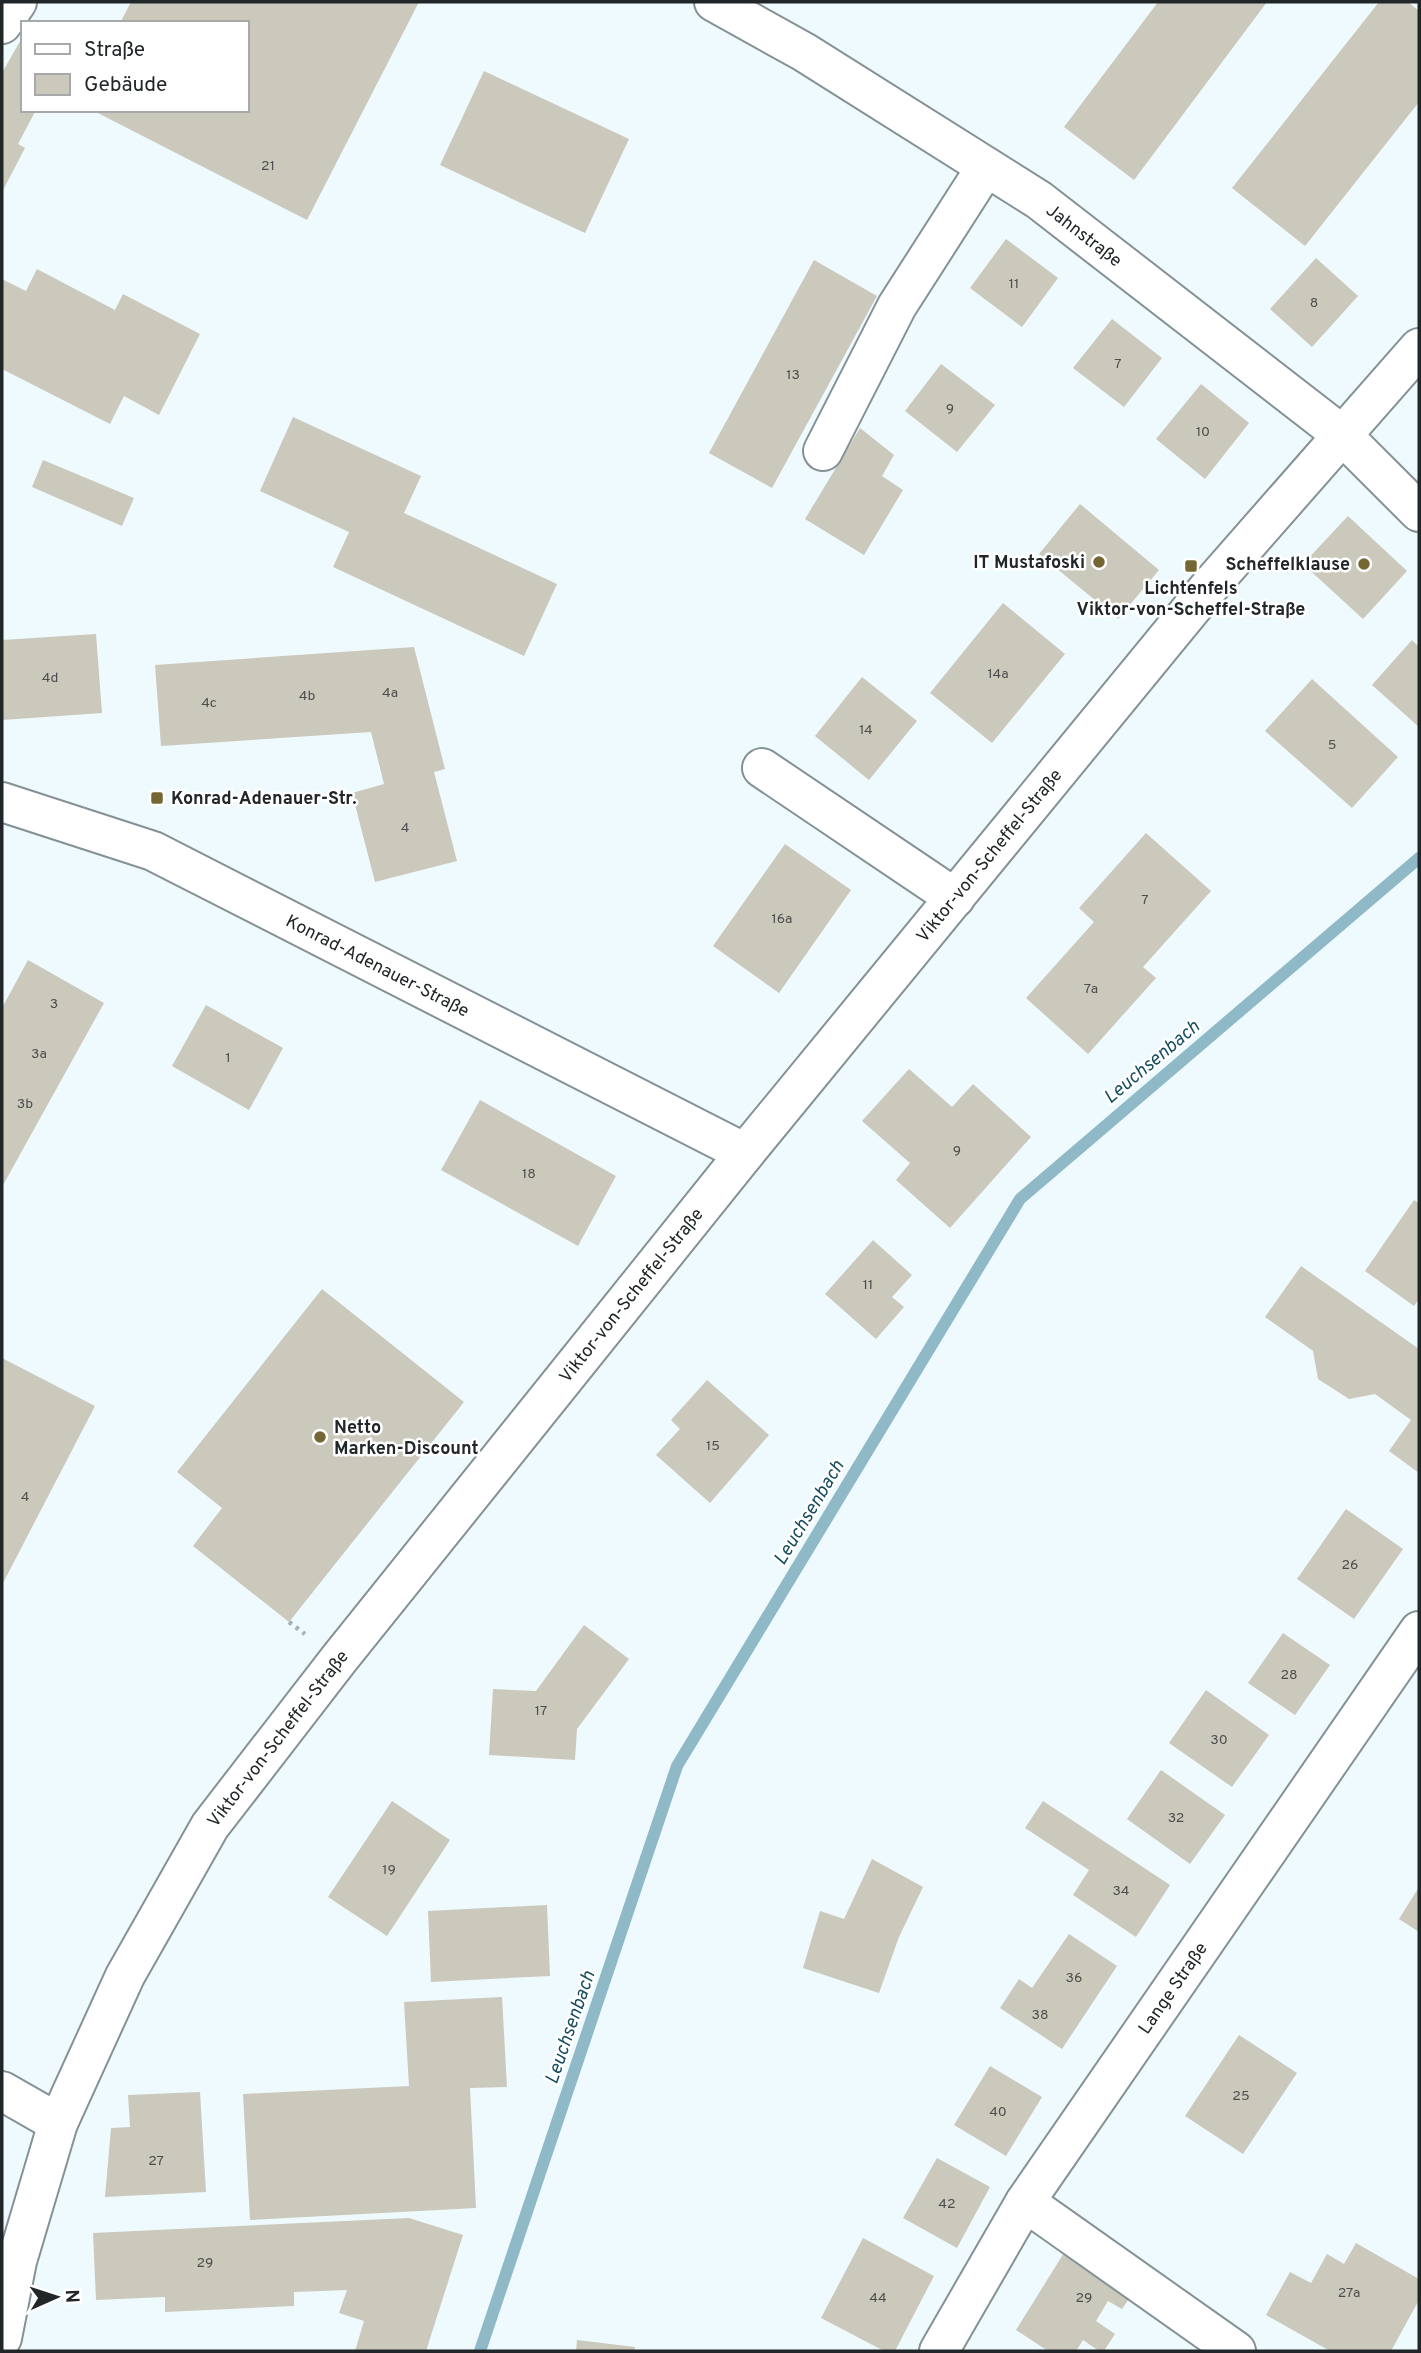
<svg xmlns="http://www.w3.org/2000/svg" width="1421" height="2353" font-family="Overpass,sans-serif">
<rect width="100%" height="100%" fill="#effafe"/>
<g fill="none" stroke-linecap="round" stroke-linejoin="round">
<!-- stream -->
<path stroke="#90b9c8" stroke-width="12" d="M480 2351 677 1766 1020 1199 1419 858"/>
</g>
<!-- building -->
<path fill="#cbc8bc" d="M131 2H419L307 220 92 110H247V23H120Z
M1158 2H1267L1134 180 1064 127Z
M1379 2H1408L1419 11V102L1305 246 1232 188Z
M23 36V110H36L18 144 25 148 2 192V73Z
M484 71 629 139 585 233 440 165Z
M1006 239 1058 278 1022 327 970 288Z
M1316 258 1358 296 1312 347 1270 309Z
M814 260 877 296 772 488 709 453Z
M37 269 115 310 123 294 200 334 159 415 124 396 110 424 2 369V279L26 291Z
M1112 319 1162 358 1124 407 1073 368Z
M941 364 995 405 957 452 905 411Z
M1201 384 1249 423 1205 479 1156 439Z
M293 417 421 476 404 513 557 584 524 656 333 567 349 532 260 491Z
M860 428 894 455 882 476 903 490 864 555 805 519Z
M43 460 134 498 122 526 32 487Z
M1080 504 1159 570 1118 619 1039 554Z
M1348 516 1407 571 1363 619 1303 564Z
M1003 603 1065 654 992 743 930 693Z
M96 634 102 713 2 720V640Z
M1412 640 1419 647V727L1372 685Z
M414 647 445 769 434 772 457 861 375 882 352 793 384 784 371 732 161 746 155 665Z
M862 677 917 721 869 780 815 736Z
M1312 679 1398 757 1352 808 1265 731Z
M1146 833 1211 891 1143 967 1156 978 1088 1054 1026 998 1094 922 1079 908Z
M785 844 851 890 779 993 713 946Z
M28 960 104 1003 2 1187V1008Z
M206 1005 283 1048 249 1110 172 1066Z
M909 1069 952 1107 973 1084 1031 1137 950 1228 896 1180 910 1163 862 1121Z
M480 1100 616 1176 578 1246 441 1170Z
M1414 1200 1419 1203V1299L1414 1306 1365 1271Z
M873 1240 912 1275 892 1297 904 1307 876 1339 825 1294Z
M1301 1266 1419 1349V1473L1389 1451 1411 1420 1375 1394 1349 1399 1318 1379 1313 1351 1265 1317Z
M322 1289 464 1402 289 1622 193 1546 222 1508 177 1472Z
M2 1358 95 1406 2 1585Z
M707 1380 769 1435 710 1503 656 1455 680 1429 671 1420Z
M1346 1509 1403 1549 1354 1619 1297 1579Z
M584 1625 629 1659 577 1729 575 1760 489 1755 493 1689 536 1691Z
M1283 1633 1330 1665 1295 1715 1248 1683Z
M1206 1690 1269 1735 1232 1787 1169 1743Z
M1161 1770 1225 1815 1190 1864 1127 1819Z
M392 1801 450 1840 387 1936 328 1897Z
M1043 1801 1170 1885 1136 1937 1073 1895 1089 1870 1025 1828Z
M872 1859 923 1887 899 1937 879 1993 803 1968 820 1911 844 1919Z
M1419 1887V1932L1399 1919Z
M547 1905 550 1976 431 1982 428 1911Z
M1069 1934 1117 1966 1062 2049 1000 2008 1019 1979 1032 1988Z
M502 1997 507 2087 470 2088 476 2208 250 2220 243 2094 409 2086 404 2002Z
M1239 2035 1297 2073 1243 2154 1185 2116Z
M990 2066 1042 2097 1006 2156 954 2125Z
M200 2092 206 2192 105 2197 111 2128 130 2127 128 2095Z
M937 2158 990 2187 957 2248 903 2218Z
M409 2218 463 2235 426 2351H355L364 2321 339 2313 347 2290 294 2292V2306L165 2312V2297L96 2300 93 2233Z
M863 2238 934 2276 895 2351H884L821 2318Z
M1356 2243 1419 2279V2300L1391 2351H1330L1266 2315 1290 2272 1311 2283 1327 2254 1344 2264Z
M1067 2248 1133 2293 1122 2309 1108 2301 1096 2321 1115 2334 1104 2351H1099L1083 2340 1076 2351H1048L1016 2330Z
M577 2340 635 2347 634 2351H576Z"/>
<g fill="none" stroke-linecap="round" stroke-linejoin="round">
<defs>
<g id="minor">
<path id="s1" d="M714 2 804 52 1039 200 1341 434 1419 512"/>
<path d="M2 24 17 2"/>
<path d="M823 451 897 306 986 167"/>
<path d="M762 768 955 898"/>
<path id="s2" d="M2 802 153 851 745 1153"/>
<path d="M2 2091 58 2123"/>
<path d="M1025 2202 1236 2351"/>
<path id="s3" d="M2 2338 17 2261 58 2123 125 1976 210 1826 339 1659 745 1153 1210 586 1419 348"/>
<path id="s4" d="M939 2351 1025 2202 1419 1631"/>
</g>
</defs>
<!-- minor casing -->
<use href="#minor" stroke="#849195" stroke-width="42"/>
<!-- path -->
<path stroke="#a9b1b5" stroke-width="4.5" stroke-dasharray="3.5 5" stroke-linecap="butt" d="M289 1622 305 1634"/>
<!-- minor -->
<use href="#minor" stroke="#fff" stroke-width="38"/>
</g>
<!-- markers -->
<g fill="#746734" stroke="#fff" stroke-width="2.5">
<circle cx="1099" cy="562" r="7"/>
<circle cx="1364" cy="564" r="7"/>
<rect x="1184" y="559" width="14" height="14" rx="3.5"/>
<rect x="150" y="791" width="14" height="14" rx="3.5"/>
<circle cx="320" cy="1437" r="7"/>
</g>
<g text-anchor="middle" stroke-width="5" stroke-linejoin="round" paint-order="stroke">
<!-- number labels -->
<g font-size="14" fill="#4c4e4d">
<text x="268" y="170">21</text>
<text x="1014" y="288">11</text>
<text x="1314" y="307">8</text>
<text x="1118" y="368">7</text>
<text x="793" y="379">13</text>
<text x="950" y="413">9</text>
<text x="1203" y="436">10</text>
<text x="998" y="678">14a</text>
<text x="50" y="682">4d</text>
<text x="390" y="697">4a</text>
<text x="307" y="700">4b</text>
<text x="209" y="707">4c</text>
<text x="866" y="734">14</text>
<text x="1332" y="749">5</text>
<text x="405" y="832">4</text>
<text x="1145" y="904">7</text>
<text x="782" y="923">16a</text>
<text x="1091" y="993">7a</text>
<text x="54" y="1008">3</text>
<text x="39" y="1058">3a</text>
<text x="228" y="1062">1</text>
<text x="25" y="1108">3b</text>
<text x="957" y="1155">9</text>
<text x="529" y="1178">18</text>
<text x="868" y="1289">11</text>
<text x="713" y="1450">15</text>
<text x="25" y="1501">4</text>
<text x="1350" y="1569">26</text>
<text x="1289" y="1679">28</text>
<text x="541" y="1715">17</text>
<text x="1219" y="1744">30</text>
<text x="1176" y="1822">32</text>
<text x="389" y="1874">19</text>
<text x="1121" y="1895">34</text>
<text x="1074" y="1982">36</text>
<text x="1040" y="2019">38</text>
<text x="1241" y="2100">25</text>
<text x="998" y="2116">40</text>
<text x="156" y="2165">27</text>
<text x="947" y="2208">42</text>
<text x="205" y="2267">29</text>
<text x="1349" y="2297">27a</text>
<text x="878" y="2302">44</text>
<text x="1084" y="2302">29</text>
</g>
<!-- street labels -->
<g font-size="18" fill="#212628" stroke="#fff">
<text dy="6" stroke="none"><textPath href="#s1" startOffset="438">Jahnstraße</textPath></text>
<text dy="6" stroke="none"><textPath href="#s3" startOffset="1801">Viktor-von-Scheffel-Straße</textPath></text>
<text dy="6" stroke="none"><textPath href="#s2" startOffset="411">Konrad-Adenauer-Straße</textPath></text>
<text dy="6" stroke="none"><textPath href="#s3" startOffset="1234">Viktor-von-Scheffel-Straße</textPath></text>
<text dy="6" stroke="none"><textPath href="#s3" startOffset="667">Viktor-von-Scheffel-Straße</textPath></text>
<text dy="6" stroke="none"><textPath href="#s4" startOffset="432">Lange Straße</textPath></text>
</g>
<!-- poi labels -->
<g font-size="18" font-weight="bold" fill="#212628" stroke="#fff" text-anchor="end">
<text x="1085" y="568">IT Mustafoski</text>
<text x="1350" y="570">Scheffelklause</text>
<text x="1191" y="594" text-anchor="middle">Lichtenfels<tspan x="1191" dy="21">Viktor-von-Scheffel-Straße</tspan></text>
<text x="171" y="804" text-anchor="start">Konrad-Adenauer-Str.</text>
<text x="334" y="1433" text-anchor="start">Netto<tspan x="334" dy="21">Marken-Discount</tspan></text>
</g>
<!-- water labels -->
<g font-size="19" font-style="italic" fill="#174e5f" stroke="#fff">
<text transform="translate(1151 1061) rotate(-40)" y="7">Leuchsenbach</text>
<text transform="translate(808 1512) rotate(-59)" y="7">Leuchsenbach</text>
<text transform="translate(569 2027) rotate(-71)" y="7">Leuchsenbach</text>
</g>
</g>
<!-- border -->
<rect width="1421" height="2353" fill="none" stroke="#212628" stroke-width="7"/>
<!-- legend -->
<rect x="21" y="21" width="228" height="91" fill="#ffffff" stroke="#a6a8a9" stroke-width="2"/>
<rect x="35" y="44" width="35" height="10" fill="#ffffff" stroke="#a6a8a9" stroke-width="2"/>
<text x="84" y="56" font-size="21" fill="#212628">Straße</text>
<rect x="35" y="74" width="35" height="21" fill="#cbc8bc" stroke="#a6a8a9" stroke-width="2"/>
<text x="84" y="91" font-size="21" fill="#212628">Gebäude</text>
<!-- north arrow -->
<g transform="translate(56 2297) rotate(87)" stroke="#ffffff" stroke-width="5" paint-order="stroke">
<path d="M0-5L12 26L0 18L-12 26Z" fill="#212628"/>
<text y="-10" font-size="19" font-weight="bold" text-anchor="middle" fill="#212628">N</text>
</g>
</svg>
